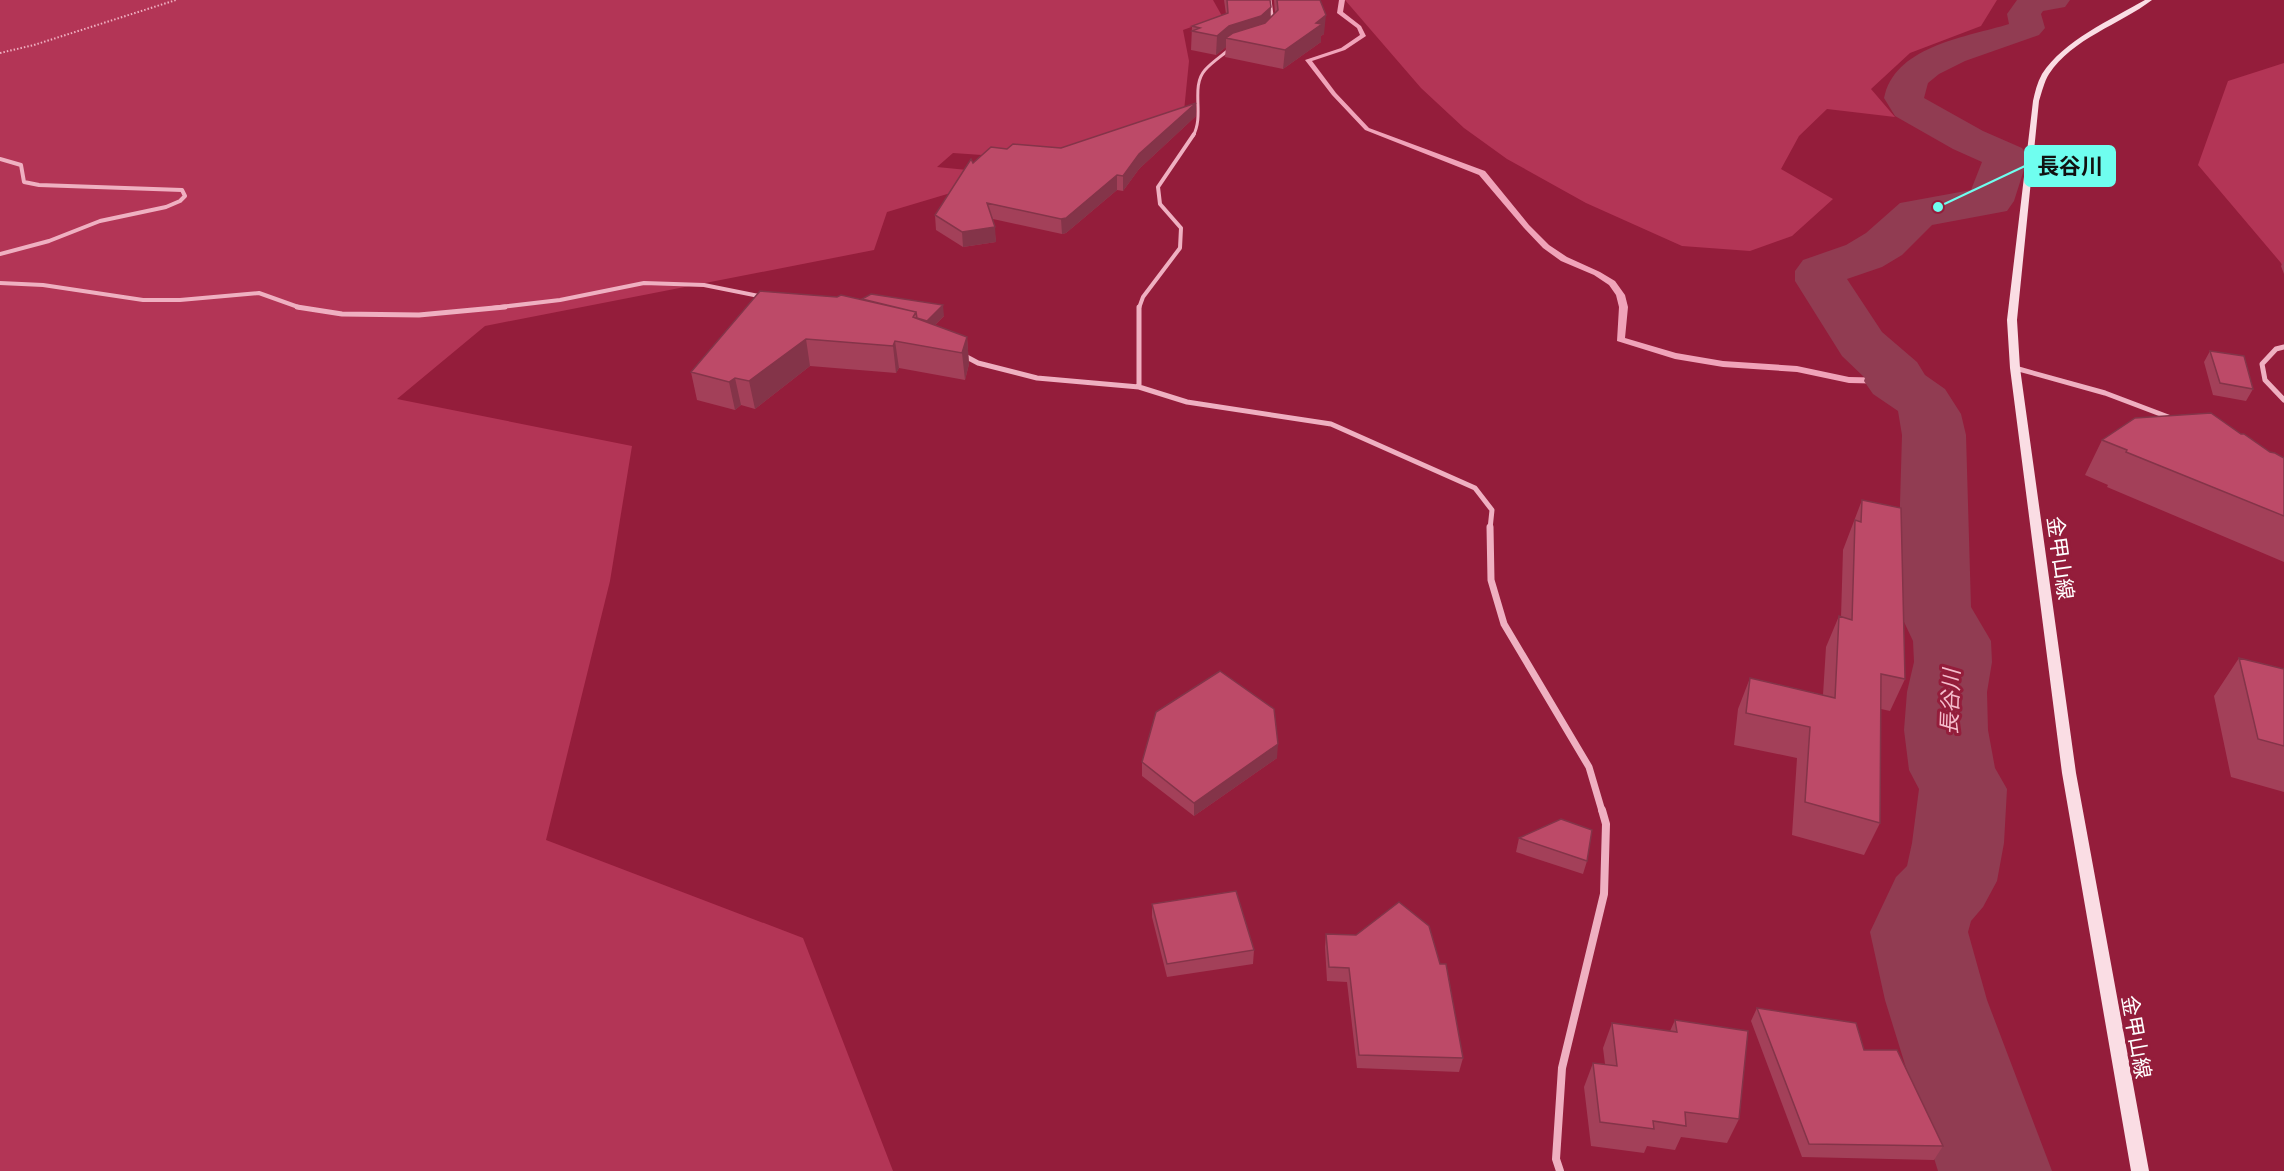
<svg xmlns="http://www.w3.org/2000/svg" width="2284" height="1171" font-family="Jost,'Noto Sans JP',sans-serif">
<rect width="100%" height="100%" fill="#941d3b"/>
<!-- green -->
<path fill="#b33556" d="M0 0H1213L1222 16 1183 30 1189 61 1184 111 1156 127 1027 158 953 153 937 167 1019 175 964 189 887 212 874 250 485 326 397 399 632 446 610 581 546 840 803 938 893 1171H0Z
M1345 0H1997L1981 26 1910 53 1871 89 1895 117 1827 109 1799 136 1781 169 1833 199 1792 236 1750 251 1682 246 1586 203 1507 159 1464 128 1421 88Z
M2284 63V270L2281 263 2198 165 2228 81Z"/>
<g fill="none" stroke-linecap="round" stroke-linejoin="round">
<!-- stream -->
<path fill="#f0a3b9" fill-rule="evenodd" d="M1339 0H1345L1343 12 1361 26 1366 36 1345 50 1312 61 1336 93 1369 128 1485 171 1529 225 1549 245 1567 257 1600 272 1615 281 1625 295 1628 307 1625 338 1676 353 1723 361 1797 366 1849 377 1894 378 1899 381 1894 384 1849 383 1797 372 1723 367 1675 359 1617 341 1619 307 1616 295 1609 285 1594 275 1561 261 1543 248 1524 228 1479 175 1365 130 1332 95 1305 60 1341 48 1360 35 1357 28 1337 13Z"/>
<!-- river -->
<path fill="#913c52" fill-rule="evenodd" d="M2017 0H2070L2065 7 2043 11 2041 14 2045 28 2039 35 1965 61 1939 74 1928 83 1924 98 1983 131 2022 148 2028 157 2014 201 2007 211 1932 225 1902 255 1882 267 1847 279 1882 332 1917 362 1925 375 1945 389 1961 414 1966 435 1971 607 1991 641 1992 662 1987 692 1988 730 1995 768 2007 789 2004 843 1997 881 1983 907 1971 921 1968 932 1987 1000 2052 1171H1938L1885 1000 1870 932 1896 877 1907 866 1912 843 1919 789 1909 770 1904 730 1907 692 1914 662 1913 641 1897 607 1902 435 1898 411 1873 394 1864 381 1865 378 1842 356 1795 281V271L1803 260 1846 245 1866 233 1900 203 1971 190 1982 162 1953 149 1895 116 1884 98 1885 94C1899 45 1967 37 2009 24L2007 14Z"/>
<!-- path -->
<path stroke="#efb0c1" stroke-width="2" stroke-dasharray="1.5 2" stroke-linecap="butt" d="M0 53 34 45 176 0"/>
<!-- minor-far4 -->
<path stroke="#efb0c1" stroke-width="3" d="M1270 0 1273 23
M1193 136C1205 115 1190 87 1205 70 1212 62 1223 55 1231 48"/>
<!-- minor-far3 -->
<path stroke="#efb0c1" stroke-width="4" d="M0 159 21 165 24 182 39 185 182 190 185 196 180 201 166 207 100 221 49 241 0 254
M0 283 43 285 143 300H180L259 293 301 308
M492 308 560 300 644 283 704 285 764 297
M1139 308 1143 297 1180 248 1181 228 1160 204 1158 187 1194 134"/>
<!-- minor-far2 -->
<path stroke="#efb0c1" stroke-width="5" d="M297 307 342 314 419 315 505 307
M2284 347 2276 349 2262 364 2265 380 2284 400
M963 355 978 363 1037 378 1139 387 1187 402 1331 424 1475 488 1492 510 1490 529
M2015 368 2105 393 2171 418
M1139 387V307"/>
<!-- minor-far1 -->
<path stroke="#efb0c1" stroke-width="7" d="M1490 527 1491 580 1504 624 1589 767 1602 811"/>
<!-- minor -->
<path stroke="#efb0c1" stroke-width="8" d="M1560 1171 1556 1159 1562 1068 1604 894 1606 824 1602 810"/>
<!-- secondary -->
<path fill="#fadde4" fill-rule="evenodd" d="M2145 0H2152C2119 25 2073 38 2049 74 2044 82 2042 92 2039 101L2017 320 2020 368 2076 773 2149 1171H2131L2062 773 2010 368 2007 320 2033 101C2035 92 2037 83 2042 74 2063 41 2112 19 2145 0Z"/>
</g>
<!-- wall -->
<path fill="#a34059" d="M1224 0H1270V17L1275 13 1274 0H1320L1324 34 1321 36V42L1283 69 1225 57 1226 47 1216 55 1191 50 1192 26 1226 14Z
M1196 116 1139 169 1123 191 1117 190 1066 233 1062 234 993 219 996 242 963 247 936 230 935 215 1007 149 1061 148Z
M2284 261V274L2281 266Z
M862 299 944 316 935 325 967 337 969 364 965 380 899 368 896 373 810 366 755 409 741 405 735 410 697 400 691 372Z
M2210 351 2253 389 2246 401 2213 395 2204 362Z
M2102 440 2270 452 2284 458V562L2107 487 2108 485 2085 475Z
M1862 500 1905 679 1890 711 1881 709 1880 823 1864 855 1792 835 1797 758 1734 745 1738 709 1750 678 1823 695 1826 647 1839 616 1841 617 1843 550Z
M2239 658 2284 669V792L2231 777 2214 696Z
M1277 758 1194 816 1142 776V762Z
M1519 838 1587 861 1583 874 1516 852Z
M1152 904 1254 950 1253 964 1167 977 1152 917Z
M1326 934 1463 1058 1459 1072 1357 1068 1347 982 1327 981 1325 947Z
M1757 1008 1864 1050 1943 1146 1934 1160 1802 1157 1751 1021Z
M1675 1020 1739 1119 1727 1143 1681 1137 1675 1150 1647 1146 1644 1153 1591 1146 1584 1087 1593 1063 1605 1064 1603 1048 1612 1023 1670 1031Z"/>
<!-- shaded-wall -->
<path fill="#843449" d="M1271 7 1270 25 1226 38V47L1216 55 1217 36 1229 26Z
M1326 15 1324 34 1321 36V42L1283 69 1285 50 1316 23Z
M1196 103V116L1139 169 1123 191V176L1139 154Z
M1117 175V190L1066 233 1062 234 1061 219Z
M995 227 996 242 963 247 962 232Z
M943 305 944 316 928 332 927 321Z
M967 337 969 364 965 380 962 353Z
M806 339 810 366 755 409 749 381Z
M895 341 899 368 896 373 893 346Z
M735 378 741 405 735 410 729 382Z
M1278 744 1277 758 1194 816V803Z"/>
<!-- building -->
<path fill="#bd4a68" stroke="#843449" stroke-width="1.5" d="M1227 0H1270L1271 7 1261 16 1229 26 1217 36 1192 31 1200 28 1192 26 1228 13Z
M1277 0H1320L1326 15 1316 23 1322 24 1285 50 1226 38 1233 33 1265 23 1278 10Z
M1196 103 1139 154 1123 176 1117 175 1066 218 1061 219 987 203 995 227 962 232 935 215 971 159 973 163 991 147 1007 149 1013 144 1061 148Z
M760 291 837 297 841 295 916 312 913 317 967 337 962 353 895 341 893 346 806 339 749 381 735 378 729 382 691 372Z
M871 294 943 305 927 321 917 318 916 312 862 299Z
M2210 351 2244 356 2253 389 2220 383Z
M2211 413 2241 434H2244L2270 452 2275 453 2284 458V516L2126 452 2127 450 2102 440 2135 418Z
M1862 500 1901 508 1905 679 1881 674 1880 823 1805 802 1810 727 1746 713 1750 678 1835 698 1839 616 1852 620 1855 520 1861 522Z
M2239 658 2284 669V746L2258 739Z
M1220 671 1274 709 1278 744 1194 803 1142 762 1156 712Z
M1561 819 1592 830 1587 861 1519 838Z
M1236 891 1254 950 1167 964 1152 904Z
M1399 902 1429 926 1440 964H1446L1463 1058 1359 1055 1349 968 1329 967 1326 934 1356 935Z
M1757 1008 1856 1023 1864 1050H1897L1943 1146 1809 1144Z
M1675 1020 1748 1031 1739 1119 1685 1112 1686 1126 1653 1121 1654 1129 1600 1122 1593 1063 1617 1066 1612 1023 1677 1032Z"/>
<g text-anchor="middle" stroke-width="6" stroke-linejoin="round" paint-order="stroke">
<!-- street labels -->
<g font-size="21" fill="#fff" stroke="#941d3b">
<text transform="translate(2060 558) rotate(82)" y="7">金甲山線</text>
<text transform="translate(2136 1037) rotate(80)" y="7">金甲山線</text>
</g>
<!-- water labels -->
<g font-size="22" font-style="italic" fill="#f5bccc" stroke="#941d3b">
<text transform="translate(1950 702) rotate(-88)" y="8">長谷川</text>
</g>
</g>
<!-- callouts -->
<path fill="none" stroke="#6ffeef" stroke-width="2" d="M1938 207L2025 166"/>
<circle fill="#6ffeef" stroke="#941d3b" stroke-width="2" cx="1938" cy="207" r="6"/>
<rect fill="#6ffeef" stroke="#6ffeef" stroke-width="2" x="2025" y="146" width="90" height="40" rx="6"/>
<g font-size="22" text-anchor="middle" font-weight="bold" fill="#111">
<text x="2070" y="174">長谷川</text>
</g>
</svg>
